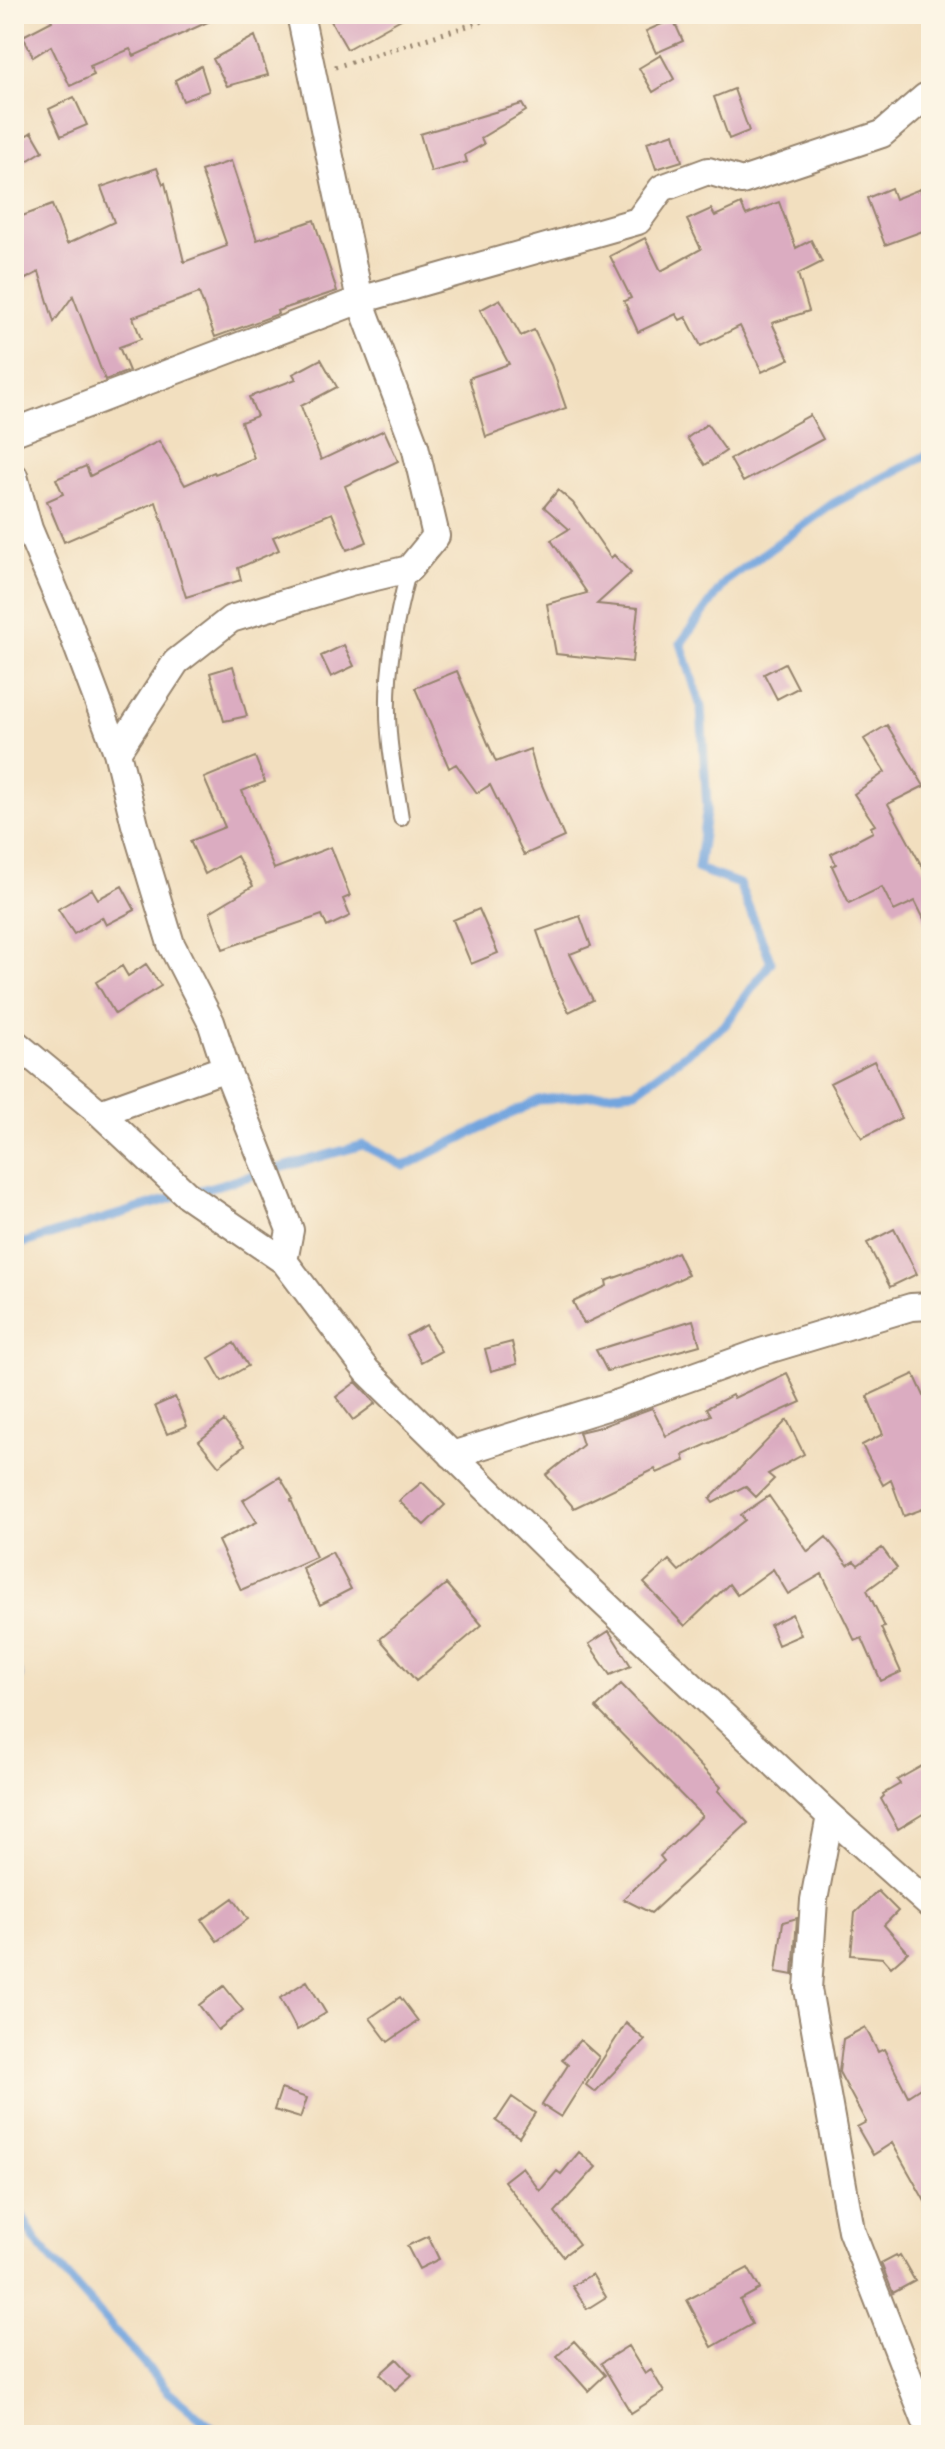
<svg xmlns="http://www.w3.org/2000/svg" width="945" height="2449" font-family="Caveat,sans-serif">
<rect width="100%" height="100%" fill="#fcf5e5"/>
<filter id="ink" filterUnits="userSpaceOnUse"><feTurbulence type="fractalNoise" baseFrequency=".0125" numOctaves="2"/><feDisplacementMap in="SourceGraphic" scale="16" xChannelSelector="R" yChannelSelector="G"/><feConvolveMatrix kernelMatrix="1 2 1 2 8 2 1 2 1" color-interpolation-filters="sRGB"/></filter>
<filter id="wash" filterUnits="userSpaceOnUse"><feTurbulence type="fractalNoise" baseFrequency=".006" numOctaves="4" result="noise"/><feDisplacementMap in="SourceGraphic" scale="32" xChannelSelector="R" yChannelSelector="G"/><feGaussianBlur stdDeviation="1.8" result="paint"/><feColorMatrix in="noise" values="0 0 0 0 0 0 0 0 0 0 0 0 0 0 0 0 0 1.4 0 .05"/><feComposite in="paint" operator="in"/></filter>
<g filter="url(#wash)">
<rect width="100%" height="100%" fill="#f2dfbf"/>
<g fill="none" stroke-linecap="round" stroke-linejoin="round">
<!-- stream -->
<path stroke="#73a5de" stroke-width="9" d="M14 1246 186 1194 363 1145 404 1166 539 1100 635 1091 725 1025 771 962 739 884 698 869 707 807 701 707 681 643 727 580 834 503 931 453
M14 1665 19 1676 14 1691
M14 2201 35 2240 168 2391 220 2435"/>
</g>
<g id="blocks">
<!-- building -->
<path fill="#dbacc1" d="M49 14H225L134 56 130 49 90 66 94 75 70 86 51 46 33 57 23 36 52 21Z
M327 14H410L347 49Z
M673 19 683 41 656 53 646 31Z
M255 36 268 75 227 86 213 59Z
M661 55 674 79 653 92 639 68Z
M201 66 209 91 183 101 175 80Z
M734 89 749 131 729 139 714 97Z
M74 97 87 125 61 136 49 109Z
M522 104 526 111 481 138 484 144 465 155 467 162 431 172 420 134Z
M32 132 43 151 22 164 14 151V143Z
M674 133 682 161 656 169 647 142Z
M231 161 257 240 314 220 337 291 277 311 278 314 215 337 199 293 133 317 141 339 119 347 129 371 105 380 73 296 54 322 39 272 14 285V219L52 205 67 244 114 222 101 187 157 168 163 184 165 183 184 262 227 246 201 171Z
M891 188 895 199 920 189 931 216V228L885 245 867 198Z
M779 202 796 248 811 240 822 262 798 274 809 311 772 323 789 359 762 372 740 326 701 346 686 317 680 320 676 314 638 332 624 301 631 298 610 256 645 238 661 271 701 249 687 220 711 209 715 216 741 204 746 215Z
M500 299 521 336 534 330 551 365 566 408 486 437 469 378 509 364 480 310Z
M321 359 337 387 301 406 321 460 384 430 398 461 345 486 367 542 347 550 332 513 273 537 279 550 238 568 241 580 186 597 156 502 64 542 47 501 63 494 56 479 86 466 90 476 159 441 185 485 214 472 215 474 254 458 241 422 257 416 249 397 296 379 293 374Z
M810 415 823 439 743 482 730 459Z
M707 424 726 451 705 465 687 438Z
M558 490 573 503 611 558 614 555 631 573 597 604 638 608 632 662 556 654 547 604 587 593 551 540 569 529 544 507Z
M344 645 354 666 331 677 321 656Z
M785 663 798 688 777 699 764 674Z
M233 666 247 716 224 721 210 673Z
M457 671 496 762 530 749 536 771 564 837 524 855 490 785 477 793 456 764 449 768 415 688Z
M887 725 924 786 888 804 931 883V933L915 901 894 911 882 887 849 903 832 866 836 864 831 854 873 832 871 827 875 825 854 794 885 772 864 739Z
M255 757 265 782 242 791 274 869 331 847 350 896 343 899 350 916 327 927 322 915 223 949 210 912 253 886 237 856 205 874 190 841 225 827 204 778Z
M122 886 135 910 106 925 102 917 74 934 58 909 92 889 98 899Z
M479 909 498 953 471 964 453 920Z
M580 916 591 946 570 954 593 1000 569 1012 556 986 537 931Z
M146 964 161 986 115 1014 96 982 122 966 128 976Z
M874 1061 901 1118 862 1138 830 1083Z
M894 1229 917 1274 890 1287 867 1243Z
M677 1252 688 1275 584 1324 573 1302 607 1286 606 1281 650 1265Z
M693 1320 700 1345 607 1371 596 1350Z
M426 1325 441 1351 421 1362 406 1336Z
M512 1342 517 1364 491 1371 485 1349Z
M234 1343 248 1366 222 1381 209 1358Z
M787 1373 801 1402 683 1455 685 1461 657 1473 655 1469 574 1508 546 1475 583 1445 579 1432 600 1427 652 1408 666 1436 711 1415 707 1408 732 1395 734 1398Z
M914 1374 931 1411V1506L904 1516 891 1480 883 1485 862 1445 883 1434 867 1396Z
M356 1382 376 1403 353 1420 336 1397Z
M175 1397 187 1426 167 1434 155 1406Z
M787 1420 804 1454 768 1474 774 1479 756 1497 745 1486 713 1503 710 1499Z
M224 1421 244 1446 219 1466 199 1441Z
M280 1477 293 1499 291 1500 316 1557 241 1590 218 1541 257 1522 243 1500Z
M422 1482 445 1505 424 1525 399 1501Z
M769 1496 808 1552 826 1537 848 1565 854 1561 858 1565 882 1548 897 1568 867 1590 885 1627 881 1628 901 1672 881 1681 862 1638 855 1641 822 1574 788 1594 773 1569 737 1595 729 1584 685 1626 644 1583 669 1560 679 1571 745 1520 741 1515Z
M332 1552 351 1589 320 1605 302 1568Z
M446 1584 482 1625 416 1681 380 1639Z
M792 1614 801 1635 778 1645 770 1625Z
M609 1631 631 1666 610 1675 589 1644Z
M621 1684 721 1787 718 1791 748 1823 651 1913 623 1899 664 1861 660 1856 702 1816 596 1708Z
M931 1761V1809L898 1829 881 1799 884 1796 883 1794 900 1784 897 1780Z
M878 1891 898 1911 884 1925 908 1952 891 1967 883 1958 851 1955 855 1913Z
M233 1898 248 1919 217 1941 202 1920Z
M797 1918 793 1975 776 1972 783 1922Z
M307 1981 326 2013 297 2030 280 1998Z
M224 1986 243 2010 218 2030 199 2005Z
M400 1997 418 2021 388 2042 370 2018Z
M626 2023 645 2040 595 2092 586 2085Z
M865 2027 878 2052 884 2049 908 2096 931 2081V2212L892 2143 873 2155 857 2127 866 2122 839 2072 843 2039Z
M580 2040 599 2057 561 2117 542 2105 568 2065 562 2060Z
M281 2089 307 2098 300 2118 274 2110Z
M512 2097 535 2113 519 2137 496 2121Z
M579 2152 596 2167 555 2212 579 2244 563 2256 504 2181 522 2167 540 2191 557 2171 561 2174Z
M428 2236 439 2259 419 2269 407 2246Z
M896 2255 897 2257 900 2255 915 2281 893 2293 881 2263Z
M748 2268 760 2289 740 2300 752 2324 712 2347 687 2300Z
M592 2274 606 2297 587 2309 572 2286Z
M574 2341 605 2375 588 2391 557 2356Z
M628 2346 645 2374 651 2370 664 2392 631 2413 601 2363Z
M397 2359 412 2375 395 2390 380 2374Z"/>
</g>
</g>
<g filter="url(#ink)">
<use href="#blocks" fill-opacity="0" stroke="#96846e" stroke-width="2"/>
<g fill="none" stroke-linecap="round" stroke-linejoin="round">
<defs>
<path id="lane" d="M401 818C397 790 391 761 389 733 384 678 395 621 409 569"/>
<path id="street" d="M14 432 360 300 638 221 662 188 708 171 742 181 882 134 925 97 931 95
M14 476 29 529 68 622 117 752 135 825 171 944 211 1022 226 1068 100 1113
M117 752 176 662 231 619 350 583 409 569 436 536 415 446 360 300 300 14
M14 1042 100 1113 186 1194 284 1261 367 1371 585 1585 830 1816 931 1906
M226 1068 290 1230 284 1261
M452 1455 619 1403 761 1352 911 1307 931 1306
M830 1816 814 1900 808 1989 851 2230 931 2435"/>
</defs>
<!-- lane casing -->
<use href="#lane" stroke="#96846e" stroke-width="18"/>
<!-- street casing -->
<use href="#street" stroke="#96846e" stroke-width="30"/>
<!-- path -->
<path stroke="#96846e" stroke-width="5" stroke-dasharray="2 6" stroke-linecap="butt" d="M335 67 506 14"/>
<!-- lane -->
<use href="#lane" stroke="#fff" stroke-width="14"/>
<!-- street -->
<use href="#street" stroke="#fff" stroke-width="26"/>
</g>
</g>
<!-- margin -->
<rect width="945" height="2449" fill="none" stroke="#fcf5e5" stroke-width="48"/>
</svg>
